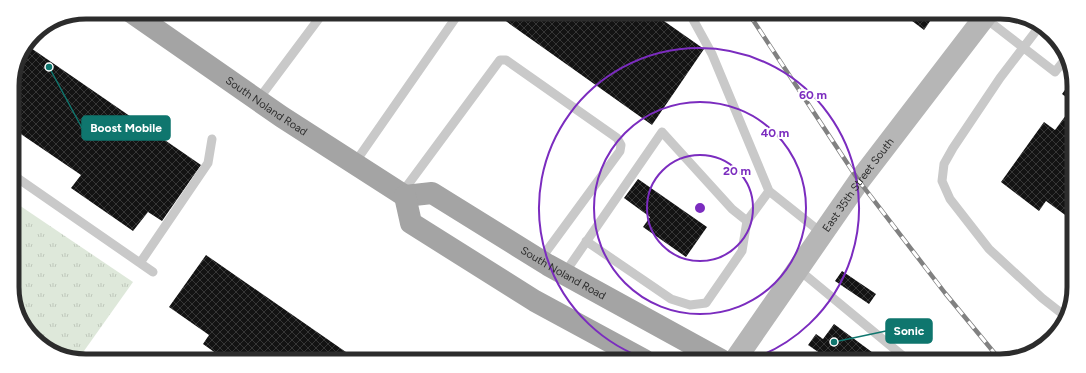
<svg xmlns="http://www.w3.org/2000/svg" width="1086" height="373" font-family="Figtree,sans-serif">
<defs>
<pattern id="grass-tufts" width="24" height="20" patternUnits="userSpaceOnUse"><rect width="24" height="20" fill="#dee8da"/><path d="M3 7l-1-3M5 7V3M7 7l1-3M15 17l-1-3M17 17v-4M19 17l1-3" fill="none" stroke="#bfc7bb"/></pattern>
<pattern id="building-cross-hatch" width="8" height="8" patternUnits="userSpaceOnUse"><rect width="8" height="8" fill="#131313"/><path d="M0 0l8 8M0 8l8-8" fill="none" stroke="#363636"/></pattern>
</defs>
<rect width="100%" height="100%" fill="#fff"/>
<!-- grass -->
<path fill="url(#grass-tufts)" d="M13 201 133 282 79 358H67L31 336 13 301Z"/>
<!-- building -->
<path fill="url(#building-cross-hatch)" d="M503 13 654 14 704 49 652 125 500 17Z
M903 14H935L924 30Z
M28 46 201 165 162 221 148 212 133 231 71 188 81 175 12 128V81Z
M1073 79 1072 102 1062 94Z
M1072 107V220L1046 201 1039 211 1001 182 1044 122 1055 130Z
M638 179 707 227 686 257 643 227 650 217 624 198Z
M206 255 356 359H224L203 344 209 335 169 307Z
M842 271 876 294 869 304 835 281Z
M834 324 884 361 830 360 808 345 816 334 823 339Z"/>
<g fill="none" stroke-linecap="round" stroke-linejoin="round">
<!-- service -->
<path stroke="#c9c9c9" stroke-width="9" d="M690 14 712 54 769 191
M985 18 1055 72 1066 58
M152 27 163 12
M1039 27 1000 78 953 148 944 164 942 181 950 199 989 249 1042 298 1065 316
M258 100 323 13
M354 164 459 13
M13 175 153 272
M401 194 500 60H506L617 138 621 145 620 151 540 260
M586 241 671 299 690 305 706 303 742 251 747 221
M140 263 208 163 212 139
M799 270 909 361
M564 274 662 132 732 209 747 221 769 191 823 234"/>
<!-- secondary -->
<path stroke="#b6b6b6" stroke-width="22" id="s1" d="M735 360 859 181 987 14"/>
<!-- primary -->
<g stroke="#a4a4a4" stroke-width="22">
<path id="s2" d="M131 12 282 117 405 196 432 193 548 265 721 360"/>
<path d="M405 196 411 223 535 301 644 360"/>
</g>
<defs>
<path id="rail" d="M749 14 859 181 945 293 1001 361"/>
</defs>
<!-- rail casing -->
<use href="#rail" stroke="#818181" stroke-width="4.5"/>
<!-- rail -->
<use href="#rail" stroke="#fff" stroke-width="3" stroke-dasharray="9" stroke-linecap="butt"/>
</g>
<!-- distance rings -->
<g fill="none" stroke="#7b2cbf" stroke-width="2">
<circle cx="700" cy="208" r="53"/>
<circle cx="700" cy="208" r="106"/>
<path d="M649 360A160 160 0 1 1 749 360"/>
</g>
<g text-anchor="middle" stroke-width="4" stroke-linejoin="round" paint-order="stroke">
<!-- street labels -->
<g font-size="11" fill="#2c2c2c" stroke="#fff">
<text dy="4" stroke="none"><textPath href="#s2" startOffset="165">South Noland Road</textPath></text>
<text dy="4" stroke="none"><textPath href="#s1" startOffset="214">East 35th Street South</textPath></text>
<text dy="4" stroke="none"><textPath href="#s2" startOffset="511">South Noland Road</textPath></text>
</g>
</g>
<!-- crop -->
<path d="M0 0H1086V373H0ZM86 19H1000A67 67 0 0 1 1067 86V287A67 67 0 0 1 1000 354H86A67 67 0 0 1 19 287V86A67 67 0 0 1 86 19Z" fill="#fff" fill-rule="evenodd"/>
<path fill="none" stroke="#2c2c2c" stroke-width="5" d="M86 19H1000A67 67 0 0 1 1067 86V287A67 67 0 0 1 1000 354H86A67 67 0 0 1 19 287V86A67 67 0 0 1 86 19Z"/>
<circle cx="700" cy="208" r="6" fill="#7b2cbf" stroke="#fff" stroke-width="2"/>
<g font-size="12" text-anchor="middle" font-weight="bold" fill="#7b2cbf" stroke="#fff" stroke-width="4" stroke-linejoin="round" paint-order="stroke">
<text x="813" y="99">60 m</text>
<text x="775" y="137">40 m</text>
<text x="737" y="175">20 m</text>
</g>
<!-- callouts -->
<path fill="none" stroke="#0f766e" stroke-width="1.5" d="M49 67L82 128M834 342L886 331"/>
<g fill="#0f766e" stroke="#fff" stroke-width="1.5">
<circle cx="49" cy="67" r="4"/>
<circle cx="834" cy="342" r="4"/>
</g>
<g fill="#0f766e" stroke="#0f766e" stroke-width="1.5">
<rect x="82" y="116" width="88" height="24" rx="4"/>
<rect x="886" y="319" width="46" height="24" rx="4"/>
</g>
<g font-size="12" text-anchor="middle" font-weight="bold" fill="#fff">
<text x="126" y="132">Boost Mobile</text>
<text x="909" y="335">Sonic</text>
</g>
</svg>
